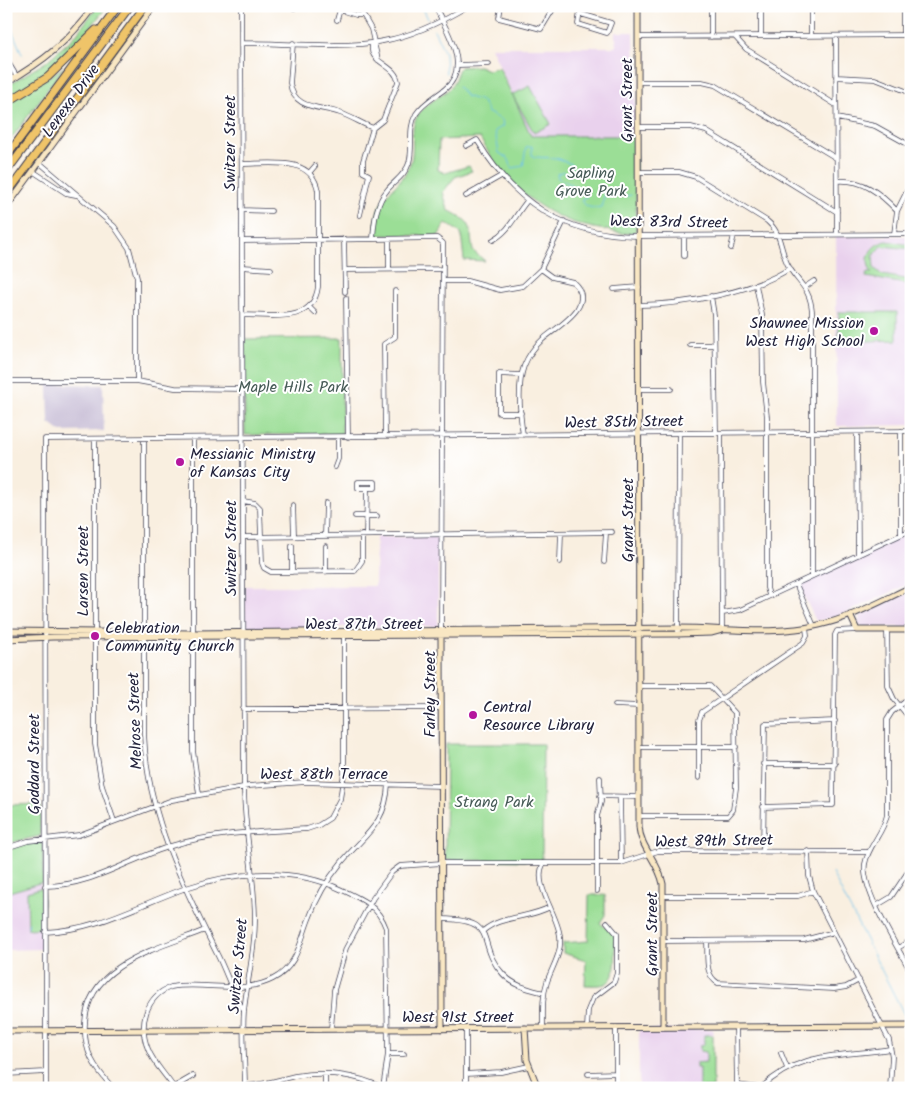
<svg xmlns="http://www.w3.org/2000/svg" width="917" height="1094" font-family="Kalam,sans-serif">
<rect width="100%" height="100%" fill="#fff"/>
<filter id="ink" filterUnits="userSpaceOnUse"><feTurbulence type="fractalNoise" baseFrequency=".02" numOctaves="2"/><feDisplacementMap in="SourceGraphic" scale="10" xChannelSelector="R" yChannelSelector="G"/><feConvolveMatrix kernelMatrix="1 2 1 2 8 2 1 2 1" color-interpolation-filters="sRGB"/></filter>
<filter id="wash" filterUnits="userSpaceOnUse"><feTurbulence type="fractalNoise" baseFrequency=".0096" numOctaves="4" result="noise"/><feDisplacementMap in="SourceGraphic" scale="20" xChannelSelector="R" yChannelSelector="G"/><feGaussianBlur stdDeviation="1.12" result="paint"/><feColorMatrix in="noise" values="0 0 0 0 0 0 0 0 0 0 0 0 0 0 0 0 0 1.4 0 .05"/><feComposite in="paint" operator="in"/></filter>
<g filter="url(#wash)">
<rect width="100%" height="100%" fill="#f9efe0"/>
<!-- built -->
<path fill="#e9d1ed" d="M616 32H634L636 136H531L491 47H616Z
M836 236H911V425L837 426Z
M911 532V583L839 616 816 621 800 588 801 584Z
M376 537H435L438 539V626L245 628V586H375Z
M911 592V627H862L858 624 860 615Z
M41 844V949L6 950V853Z
M713 1029V1088H639V1030Z"/>
<!-- industrial -->
<path fill="#c9bfd7" d="M48 384 103 385 104 431 61 432 49 423Z"/>
<!-- green -->
<path fill="#9bde96" stroke="#5e8068" d="M98 6H107C76 48 51 72 6 99V86L46 62 74 37Z
M479 66 488 70 499 67 512 95 530 86 551 124 534 133 513 96 531 136H636V231C628 236 615 232 606 230 549 223 506 187 480 138L439 140 438 170 445 173 469 166 472 171 455 177 443 192 448 210C476 225 468 223 473 251L485 261 464 260 461 233 446 223 438 236 376 235C372 194 399 192 410 164 416 149 408 130 418 115 425 103 440 98 450 88 455 82 456 74 460 67Z
M64 67 6 146V104Z
M887 241 911 245V249L882 246 873 256 874 268 882 275 911 280V285L866 277 867 273H872C863 259 870 244 887 241Z
M839 312H897V340L839 342Z
M342 338V434L245 435 244 339Z
M446 744H543L542 861 445 860Z
M41 804 40 836 6 844V805Z
M41 842 43 845V882L6 893V850L25 844Z
M40 888 43 891V928L28 929 27 892Z
M589 895H605V915L600 923 614 934C615 946 620 978 605 984 600 986 591 985 585 985L586 960 563 953V943L588 941Z
M704 1035H713V1088H699V1068H696V1063L706 1062V1052L700 1051V1045L704 1044Z"/>
<g fill="none" stroke-linecap="round" stroke-linejoin="round">
<!-- stream -->
<path stroke="#6ec2ea" stroke-width="1" d="M422 6 428 19
M6 16 22 54
M434 30 445 53 446 73
M458 87C460 89 464 94 466 96 478 102 483 96 487 112L502 120 503 126 495 131 499 153 508 158 512 168 523 166 526 147 532 146V155L534 157 556 158 571 164V175L569 176 564 171 557 174 558 178 586 192 587 196 582 199C584 208 594 209 601 207L606 190 618 189 626 196 631 195
M832 873 907 1020
M8 919V925
M28 927 29 922"/>
</g>
</g>
<g filter="url(#ink)">
<g fill="none" stroke-linecap="round" stroke-linejoin="round">
<defs>
<path id="street" d="M241 6 244 787C244 832 255 876 255 920 255 951 247 981 244 1011 242 1036 245 1063 245 1088
M289 6 294 8 295 6
M358 6 371 29 378 60
M501 6 499 18 541 29 552 11V6
M903 6V35
M340 10 356 15H363
M581 14 611 23 607 33 578 24 581 6
M337 20 341 6
M761 36V6
M811 36V6
M836 36 837 234
M638 37 911 35
M711 37V6
M735 37 746 49 836 105
M241 43C284 43 342 49 383 41 412 36 443 21 468 6
M293 43 290 83C293 110 321 106 340 113 352 117 362 124 373 128
M6 59 17 77
M458 65 489 64
M836 77 875 79 911 93
M638 82H702L715 85 836 158
M837 118 875 126 911 146
M638 127H691L706 131 837 212
M466 146 477 140C514 203 564 235 638 236L911 234
M40 163 114 226 129 248 137 278V381
M242 164C269 164 312 155 318 191V287C313 325 270 315 243 315
M34 172 66 193 76 195
M638 172H679L696 177 767 221C783 234 779 250 789 267 799 284 810 288 812 311V576
M309 173 315 166
M837 181C863 179 880 193 897 211
M466 196 501 176
M242 210 271 211
M360 215 369 175 363 172V161L373 128 383 120 398 82C396 63 365 63 373 42
M894 234 897 211 911 183
M684 236V256
M344 239 345 292
M373 239C374 221 376 203 388 189 395 181 406 174 409 163 414 146 407 130 416 114 423 103 435 97 445 89 472 67 446 30 435 6
M389 239V269
M493 240C510 231 515 215 527 201
M243 241 437 238 443 243 441 630
M731 248 734 235
M242 267 271 269
M345 270 443 269
M443 281H467L500 290 523 286 541 269 564 221
M756 285 762 315 763 382 767 417V588L769 595
M805 287 814 281
M614 289 639 287
M711 296 714 315 716 433
M346 298 348 437
M639 305C680 305 756 292 790 268
M309 307 315 313
M690 345H714
M521 375 499 374V413H521
M6 381H137L175 388 243 389
M639 389H671
M901 431V534
M857 432 858 555
M721 433 722 630
M523 435C520 415 517 385 524 366 528 356 534 347 542 340 556 327 599 305 573 282L552 277 541 269
M385 436 384 344 395 337V291
M95 439V744L102 786 114 821
M144 439V734C147 814 183 886 218 956 227 974 233 994 244 1011
M193 439V751L199 794
M335 467 338 459V437
M358 482H375V488H358Z
M243 501 255 503 260 508 262 563 264 568 271 572 355 571 362 561V535
M293 505 294 535
M355 516H377
M325 535 326 503
M366 535 367 489
M243 537 612 532
M292 546V572
M560 562 561 533
M604 562 606 533
M326 572V546
M796 584 814 626
M723 613 740 610 911 530
M887 630 888 686 894 699 911 720
M678 631 679 433
M639 686H710L735 713 736 788 733 810 728 816H640
M911 697 892 712 887 720V815C883 834 868 846 865 864 861 889 898 948 911 972
M615 705 639 706
M243 709 441 708
M6 737 8 753 6 764
M639 747H736
M763 764H835
M699 778V720L702 712 803 643 807 636 806 628
M600 796 639 797
M620 797 621 863
M763 807 833 805 835 635 837 631 857 630
M6 848 28 841 79 835 172 800 249 786 305 782 441 786
M763 851 765 724 835 721
M808 851 809 876 813 891 889 1040 892 1057 890 1088
M45 886C92 886 129 859 171 846 215 832 261 832 307 829L319 825 330 818 340 799 344 773V634
M597 891V816L601 802 600 778
M663 896H798L813 891
M876 906 891 897 911 867
M442 919C502 920 474 943 503 974 514 986 529 989 544 993
M483 931C502 915 528 919 550 907
M45 932C97 930 138 905 186 888 235 871 295 867 342 890 362 899 378 906 386 928L388 1054 383 1088
M663 941 804 940 834 932
M707 941C708 956 704 975 718 983L834 989 846 987 859 980
M898 948 911 940
M6 966V991
M736 1027 737 1088
M543 1028C543 1012 542 997 547 982 552 967 562 953 560 937 559 916 531 883 544 863
M587 1028 588 1010 593 998 614 982 617 973V934L607 922
M331 1029 334 990 346 948 373 898 392 872 400 866 442 863H621L658 851 869 852
M466 1029V1088
M781 1053 787 1068
M388 1054H404
M6 1074 46 1072
M466 1074 501 1072 529 1066
M588 1074 616 1073
M325 1075V1088
M737 1085 760 1088
M245 1086C263 1085 278 1080 295 1076 324 1071 356 1074 383 1088
M174 1087 193 1076
M46 1088 45 439 911 431
M113 1088C95 1068 83 1052 85 1023 88 963 160 948 205 930
M174 1088C166 1075 153 1063 148 1049 138 1025 146 996 171 987 203 981 243 995 273 979 297 967 300 942 309 919 316 899 327 880 341 863 365 834 386 825 388 784
M616 1088V1028
M761 1088C801 1050 841 1057 890 1049"/>
<path id="secondary" d="M638 6 639 826C640 848 659 862 663 884V1027
M6 83C44 61 68 42 94 6
M6 208 154 6
M850 615 857 630H911
M6 631 193 633 678 628C725 628 773 636 819 625 851 618 881 601 911 587
M441 633 442 1029
M6 639 53 637 678 634 711 633 722 630
M525 1028 527 1060 538 1088
M6 1031 911 1026"/>
<path id="highway" d="M6 103 48 77 96 30
M6 157 118 6
M6 172 130 6
M6 195 145 6"/>
</defs>
<!-- street casing -->
<use href="#street" stroke="#424154" stroke-width="5.5"/>
<!-- secondary casing -->
<use href="#secondary" stroke="#424154" stroke-width="7"/>
<!-- highway casing -->
<use href="#highway" stroke="#424154" stroke-width="9"/>
<!-- street -->
<use href="#street" stroke="#fff" stroke-width="4"/>
<!-- secondary -->
<use href="#secondary" stroke="#f9e7c3" stroke-width="5"/>
<!-- highway -->
<use href="#highway" stroke="#efc469" stroke-width="7"/>
</g>
</g>
<!-- markers -->
<g fill="#b5179e" stroke="#fff" stroke-width="2">
<circle cx="874" cy="331" r="5"/>
<circle cx="180" cy="462" r="5"/>
<circle cx="95" cy="636" r="5"/>
<circle cx="473" cy="715" r="5"/>
</g>
<g text-anchor="middle" stroke-width="4" stroke-linejoin="round" paint-order="stroke">
<!-- street labels -->
<g font-size="16" fill="#22223b" stroke="#fff">
<text transform="translate(70 100) rotate(-54)" y="6">Lenexa Drive</text>
<text transform="translate(626 100) rotate(-90)" y="6">Grant Street</text>
<text transform="translate(229 143) rotate(-90)" y="6">Switzer Street</text>
<text transform="translate(669 221) rotate(1)" y="6">West 83rd Street</text>
<text transform="translate(624 421) rotate(-1)" y="6">West 85th Street</text>
<text transform="translate(627 520) rotate(-90)" y="6">Grant Street</text>
<text transform="translate(230 548) rotate(-90)" y="6">Switzer Street</text>
<text transform="translate(82 571) rotate(-90)" y="6">Larsen Street</text>
<text x="364" y="629">West 87th Street</text>
<text transform="translate(429 694) rotate(-90)" y="6">Farley Street</text>
<text transform="translate(134 721) rotate(-92)" y="6">Melrose Street</text>
<text transform="translate(33 764) rotate(-90)" y="6">Goddard Street</text>
<text x="324" y="779">West 88th Terrace</text>
<text transform="translate(714 840) rotate(-1)" y="6">West 89th Street</text>
<text transform="translate(651 934) rotate(-90)" y="6">Grant Street</text>
<text transform="translate(237 966) rotate(-85)" y="6">Switzer Street</text>
<text x="458" y="1022">West 91st Street</text>
</g>
<!-- park labels -->
<g font-size="16" fill="#465a56" stroke="#fff">
<text x="591" y="178">Sapling<tspan x="591" dy="18">Grove Park</tspan></text>
<text x="293" y="392">Maple Hills Park</text>
<text x="494" y="807">Strang Park</text>
</g>
<!-- poi labels -->
<g font-size="16" fill="#22223b" stroke="#fff" text-anchor="start">
<text x="864" y="328" text-anchor="end">Shawnee Mission<tspan x="864" dy="18">West High School</tspan></text>
<text x="190" y="459">Messianic Ministry<tspan x="190" dy="18">of Kansas City</tspan></text>
<text x="105" y="633">Celebration<tspan x="105" dy="18">Community Church</tspan></text>
<text x="483" y="712">Central<tspan x="483" dy="18">Resource Library</tspan></text>
</g>
</g>
<!-- margin -->
<rect width="917" height="1094" fill="none" stroke="#fff" stroke-width="25"/>
</svg>
